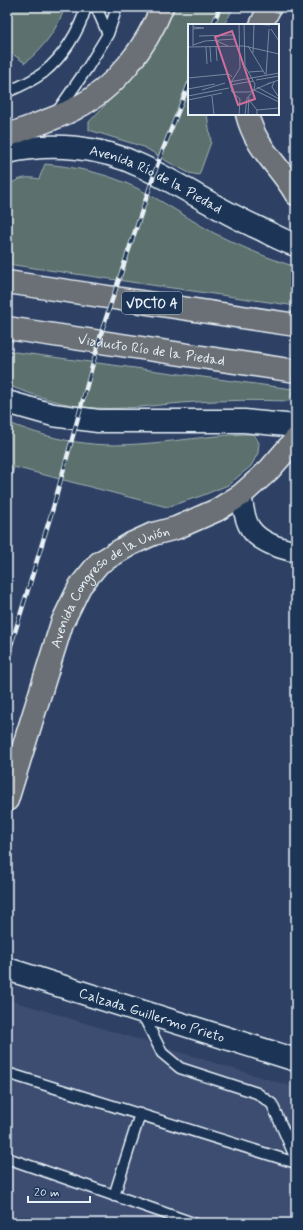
<svg xmlns="http://www.w3.org/2000/svg" width="303" height="1230" font-family="Mynerve,sans-serif">
<rect width="100%" height="100%" fill="#2e4164"/>
<filter id="ink" filterUnits="userSpaceOnUse"><feTurbulence type="fractalNoise" baseFrequency=".025" numOctaves="2"/><feDisplacementMap in="SourceGraphic" scale="8" xChannelSelector="R" yChannelSelector="G"/><feConvolveMatrix kernelMatrix="1 2 1 2 8 2 1 2 1" color-interpolation-filters="sRGB"/></filter>
<g filter="url(#ink)">
<!-- built -->
<path fill="#3d4e71" d="M7 999 296 1088V1223H7Z"/>
<!-- green -->
<path fill="#5b716d" stroke="#a2b1b2" d="M7 7H65C57 30 43 48 25 63L7 50Z
M174 7H234L224 25H189V114H207L211 142 199 175 189 173 170 163 144 147 89 130V122L138 70 158 40Z
M45 164C74 167 101 172 128 184 157 197 184 216 212 232 239 246 267 258 296 267V306L7 264V186C19 178 26 176 39 179Z
M7 351 293 389 289 401C257 400 226 400 195 402 162 404 128 410 95 408 64 406 36 396 7 385Z
M7 422C31 432 58 440 84 443 112 447 143 444 172 441 199 438 227 434 254 434L259 443 258 453 251 466 228 485 201 496 167 507 14 467 7 496Z"/>
<g fill="none" stroke-linecap="round" stroke-linejoin="round">
<defs>
<path id="lane" d="M96 7 108 34
M7 92C19 87 32 81 43 73 63 57 79 32 86 7
M57 112 88 67 108 34 117 7
M142 1013 162 1053 180 1068 257 1093 272 1104 296 1159
M7 1073 296 1163
M7 1158 193 1223
M114 1196 140 1114"/>
<path id="street" d="M241 495C243 505 244 519 250 528 260 543 280 548 296 552"/>
<g id="secondary">
<path id="s1" d="M7 152C51 142 100 146 141 166 180 184 215 208 254 226 268 232 282 241 296 245"/>
<path d="M7 402 53 415 98 421H244L296 426"/>
<path id="s2" d="M7 969 296 1060"/>
</g>
<g id="primary">
<path d="M261 25 270 7"/>
<path d="M247 114C256 150 279 164 296 194"/>
<path d="M7 136C30 126 54 120 76 108 115 88 146 48 162 7"/>
<path id="s3" d="M7 800 62 623 80 586 99 563 131 544 153 534 176 528 217 510 241 495 269 470 296 439"/>
</g>
<g id="highway">
<path d="M7 282 296 325"/>
<path id="s4" d="M7 328 296 371"/>
</g>
</defs>
<!-- lane casing -->
<use href="#lane" stroke="#e8f1f8" stroke-width="13"/>
<!-- street casing -->
<use href="#street" stroke="#e8f1f8" stroke-width="23"/>
<!-- secondary casing -->
<use href="#secondary" stroke="#e8f1f8" stroke-width="25"/>
<!-- primary casing -->
<use href="#primary" stroke="#e8f1f8" stroke-width="25"/>
<!-- highway casing -->
<use href="#highway" stroke="#e8f1f8" stroke-width="25"/>
<!-- lane -->
<use href="#lane" stroke="#1d3557" stroke-width="10"/>
<!-- street -->
<use href="#street" stroke="#1d3557" stroke-width="20"/>
<!-- secondary -->
<use href="#secondary" stroke="#1d3557" stroke-width="22"/>
<!-- primary -->
<use href="#primary" stroke="#6b6f75" stroke-width="22"/>
<!-- highway -->
<use href="#highway" stroke="#6b6f75" stroke-width="22"/>
<defs>
<path id="rail" d="M213 25 220 7
M7 658 53 508 103 327 160 157 189 84"/>
</defs>
<!-- rail casing -->
<use href="#rail" stroke="#e8f1f8" stroke-width="4.5"/>
<!-- rail -->
<use href="#rail" stroke="#1d3557" stroke-width="3" stroke-dasharray="9" stroke-linecap="butt"/>
</g>
</g>
<g text-anchor="middle" stroke-width="4" stroke-linejoin="round" paint-order="stroke">
<!-- shield labels -->
<rect fill="#1d3557" stroke="#abb9c8" stroke-width="1" x="122" y="292" width="60" height="22" rx="3"/>
<g font-size="13" font-weight="bold" fill="#e8f1f8">
<text x="152" y="308">VDCTO A</text>
</g>
<!-- street labels -->
<g font-size="14" fill="#e8f1f8" stroke="#1d3557">
<text dy="5" stroke="none"><textPath href="#s1" startOffset="156">Avenida Río de la Piedad</textPath></text>
<text dy="5" stroke="none"><textPath href="#s4" startOffset="146">Viaducto Río de la Piedad</textPath></text>
<text dy="5" stroke="none"><textPath href="#s3" startOffset="247">Avenida Congreso de la Unión</textPath></text>
<text dy="5" stroke="none"><textPath href="#s2" startOffset="152">Calzada Guillermo Prieto</textPath></text>
</g>
</g>
<!-- overview -->
<g transform="translate(188 24)">
<rect width="91" height="91" fill="#2e4164"/>
<path fill="none" stroke="#78879f" stroke-width="1" d="M56 0 57 42 67 60 66 66 59 74 57 91M61 0 82 1M5 3 16 4 5 5M83 5 91 17M29 17 40 22M5 21 17 17 47 15 46 11 11 12M5 22V0M28 22 29 37M60 22 77 50M0 23 56 22 91 30M18 23 19 40M22 23 23 38M65 29 66 0M61 48 75 47M78 51 81 5M0 54 41 50 44 53M68 56 91 52M41 58 91 49M86 58 84 63 90 72M79 60 91 56M43 61 65 57M69 63 91 75M0 65 27 60M14 66 37 59M66 66 91 78M44 68H61L82 59M0 72 41 64M24 72 26 91M0 76 34 69M61 76 69 86V91M69 86 91 84M51 91 52 75 44 68 42 60 52 44 51 0M60 91 61 73"/>
<path fill="#d16f9a" fill-opacity="0.15" stroke="#d16f9a" stroke-width="2" d="M44 7 67 75 50 81 27 13Z"/>
<rect width="91" height="91" fill="none" stroke="#e8f1f8" stroke-width="2"/>
</g>
<!-- margin -->
<rect width="303" height="1230" fill="none" stroke="#1d3557" stroke-width="24"/>
<rect x="12" y="12" width="279" height="1206" fill="none" stroke="#e8f1f8" stroke-width="1.5" filter="url(#ink)"/>
<!-- scale -->
<path d="M28 1196v6h62v-6" fill="none" stroke="#e8f1f8" stroke-width="2"/>
<text x="34" y="1196" font-size="12" fill="#e8f1f8" stroke="#1d3557" stroke-width="3" paint-order="stroke">20 m</text>
</svg>
